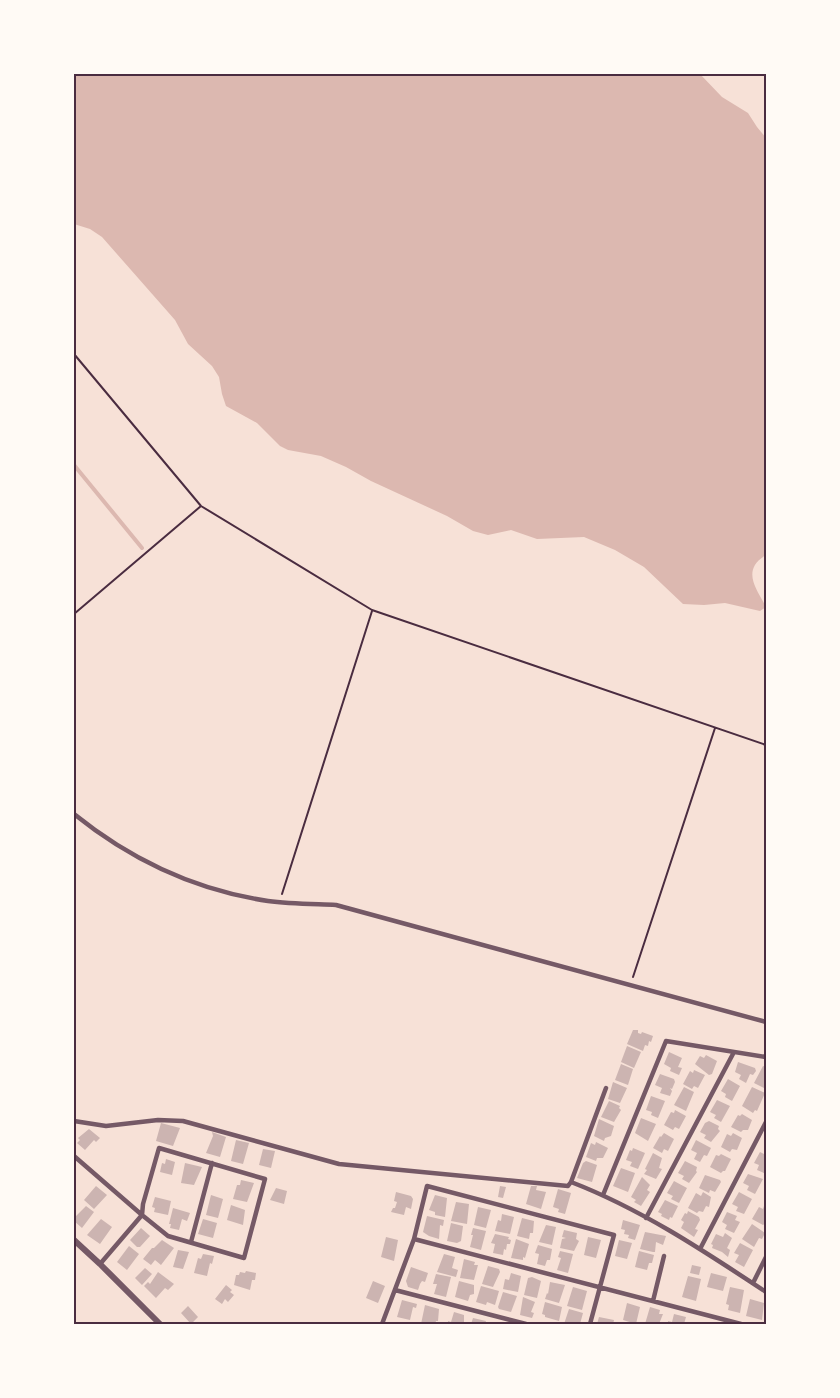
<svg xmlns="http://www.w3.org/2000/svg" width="840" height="1398" font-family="'Sofia Sans Condensed',sans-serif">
<rect width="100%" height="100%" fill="#f7e1d7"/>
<!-- water -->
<path fill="#dcb8b0" d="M74 74H700L722 97 748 113 757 127 766 138V555C741 570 756 588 766 607L760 611 725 603 704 605 683 604 644 567 615 550 584 537 537 539 511 530 488 535 473 531 447 516 371 481 346 467 321 456 288 450 280 446 257 423 226 406 222 394 219 377 212 366 188 344 175 320 102 237 90 229 74 224Z"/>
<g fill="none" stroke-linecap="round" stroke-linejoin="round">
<!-- stream -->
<path stroke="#dcb8b0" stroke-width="4" d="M74 465 142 548"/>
</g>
<!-- building -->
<path fill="#ccb4b1" d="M633 1030H638V1033L641 1034 642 1032 653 1036 651 1042 649 1041 648 1046 645 1045 643 1051 627 1044Z
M627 1046 641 1052 634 1068 621 1062Z
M669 1052 682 1058 678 1067 682 1068 679 1075 670 1071 671 1068 664 1064Z
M706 1055 717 1061 712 1074 709 1075 695 1064 700 1056 704 1058Z
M738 1062 755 1068 756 1071 753 1075 750 1074 746 1083 739 1079 741 1075 735 1072Z
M621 1064 633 1069 628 1085 615 1080Z
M763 1066 766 1067V1089L754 1083Z
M694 1070 705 1075 698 1088 694 1086 692 1089 683 1084 690 1071 693 1073Z
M660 1074 674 1079 675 1082 672 1089 670 1088 672 1091 670 1096 660 1093 662 1088 655 1085Z
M728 1079 740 1086 732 1101 725 1097 726 1094 721 1091Z
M613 1082 627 1088 620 1103 608 1099Z
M684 1087 694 1092 686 1111 674 1105Z
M752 1087 765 1093 757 1111 755 1110 753 1113 742 1106Z
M651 1096 665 1101 658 1118 651 1115 652 1112 646 1110Z
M717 1100 730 1106 721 1122 714 1118 716 1115 710 1112Z
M609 1101 620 1106 619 1108 621 1110 614 1122 601 1117Z
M675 1110 686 1116 679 1129 675 1127 673 1130 664 1125 671 1112 674 1113Z
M742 1114 752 1120 748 1130H743L741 1132 731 1127 738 1115 740 1116Z
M641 1118 656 1124 648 1141 635 1133Z
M599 1119 614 1126 611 1136 605 1138 604 1141 594 1136Z
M709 1121 719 1126 718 1129 720 1131 711 1142 704 1138 706 1135 700 1132 705 1123Z
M161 1123 180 1128 173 1146 156 1141Z
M89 1129 100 1138 96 1142 94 1140 85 1150 77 1143 80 1140 78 1138Z
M212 1132 226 1137 220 1157 206 1153 213 1136Z
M664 1133 674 1139 668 1151 664 1149 662 1153 653 1148 660 1136 661 1137Z
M733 1133 742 1138 737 1150 732 1149 730 1152 721 1147 727 1134 731 1136Z
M236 1140 249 1143 243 1164 231 1161Z
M696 1140 711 1148 707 1156 704 1155 700 1162 694 1159 697 1153 691 1150Z
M596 1142 608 1148 603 1158H597L596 1161 586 1157 591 1143 595 1145Z
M633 1148 645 1153 638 1169 630 1166 632 1162 626 1160 630 1150 632 1151Z
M263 1149 275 1151 271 1168 259 1165Z
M760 1152 766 1155V1174L757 1170 759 1165 754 1163Z
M653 1153 662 1158 659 1168 662 1169 656 1179 644 1174 647 1170 645 1169Z
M721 1154 731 1159 725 1171H723L721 1173 710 1167 716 1155 719 1156Z
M166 1159 175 1162 172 1175 160 1172 162 1163 165 1164Z
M586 1161 597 1165 592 1182 577 1178 583 1163Z
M685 1161 697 1167 696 1171 697 1172 689 1183 682 1179 684 1176 678 1173Z
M185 1163 202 1167 194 1185 181 1183Z
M621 1168 635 1173 628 1192 613 1186Z
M748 1174 763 1179 755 1194 747 1190 749 1186 743 1183Z
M705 1175 720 1180 721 1182 715 1192 710 1190 709 1193 699 1188Z
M642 1177 650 1185 647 1190 650 1192 641 1206 634 1202 636 1200 631 1197Z
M241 1180 254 1183 247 1202 233 1199 237 1185H240Z
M674 1181 687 1188 679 1203 671 1199 673 1196 667 1193Z
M96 1186 107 1195 94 1209 84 1200Z
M500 1186 506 1187 503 1198 498 1197Z
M531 1186H537L536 1190 546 1192 541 1209 526 1204Z
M276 1188 287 1191 284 1204 270 1200Z
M558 1189 571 1193 565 1214 558 1212 559 1209 553 1207Z
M396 1192 411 1196 413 1199 411 1209 406 1207 404 1215 391 1212 393 1208H395L397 1202 394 1201Z
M703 1192 711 1197 709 1207 706 1206 703 1212 699 1211 697 1213 688 1208 696 1193 701 1196Z
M739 1192 752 1199 744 1214 736 1211 738 1207 732 1204Z
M211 1195 223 1199 218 1218 206 1215Z
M435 1195 447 1198 445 1217 435 1215V1212L429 1210Z
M155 1197 171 1201 168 1215 154 1212 155 1208 152 1207Z
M665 1200 678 1206 672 1218 670 1217 669 1220 661 1216 662 1214 658 1212Z
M456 1202 469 1204 467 1224 451 1221Z
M231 1205 245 1210 243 1225 227 1220Z
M86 1206 94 1212 82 1228 74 1221 76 1216Z
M764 1206 766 1207V1223L763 1225 752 1219 759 1207 763 1209Z
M478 1207 491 1210 486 1228 474 1225Z
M173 1208 190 1213 187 1221 182 1219 179 1230 170 1228 171 1224H169Z
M688 1211 699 1217 700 1220 695 1229 698 1230 694 1237 681 1228 684 1222 681 1220 685 1213 687 1214Z
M727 1212 737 1216 735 1220 740 1222 734 1233 725 1229 727 1225 722 1222Z
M502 1214 514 1217 510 1234 495 1231 498 1220 501 1221Z
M427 1216 444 1220 443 1226 440 1225 439 1239 429 1236 423 1232Z
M522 1218 534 1221 533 1233H530L529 1239 517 1236Z
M101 1219 112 1227 100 1244 87 1235Z
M203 1219 217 1223 213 1238 198 1234Z
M623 1220 640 1225 635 1240 628 1238 629 1235 624 1234 625 1230 621 1229Z
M451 1223 463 1226 461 1241 457 1243 447 1241Z
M752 1224 765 1233 762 1239 759 1238 754 1247 742 1239Z
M546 1225 556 1227 552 1245 539 1242Z
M141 1228 150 1236 140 1247H137L130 1240Z
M473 1228 486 1231 481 1250 470 1247 473 1235H471Z
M564 1230 577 1233 576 1239 579 1241 574 1251 560 1248 562 1239 566 1238 562 1237Z
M645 1232 666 1236 663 1245 656 1242 655 1252H653L640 1249Z
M725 1233 732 1238 727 1248 730 1250 728 1257 722 1252 712 1248 713 1245 711 1244 716 1234 723 1237Z
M495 1234 509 1237 508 1239 511 1240 510 1244H507L506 1250 504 1249 503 1255 493 1253 495 1244 491 1243Z
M386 1237 398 1240 394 1261 381 1257Z
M588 1237 601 1240 596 1258 584 1255Z
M516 1239 529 1244 525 1258 523 1257V1260L511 1258Z
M162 1240 174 1248 161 1265 155 1260 151 1265 143 1259 152 1248H154Z
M619 1240 632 1243 627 1259 615 1256Z
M740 1243 753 1250 744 1267 735 1262 739 1255 734 1253Z
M538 1245 552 1249 550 1260H547L545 1266 537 1264 539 1254 535 1253Z
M129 1246 139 1254 127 1270 117 1262Z
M178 1250 189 1252 183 1269 173 1267Z
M560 1251 573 1254 568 1273 557 1270 561 1258 558 1257Z
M639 1251 654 1255 652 1263H649L647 1270 635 1267Z
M203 1254 214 1256 212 1264 210 1263 207 1276 194 1273 198 1258 201 1259Z
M444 1254 455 1257 452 1268 458 1270 456 1277 437 1272Z
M464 1259 475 1262 474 1265H478L474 1280 460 1278Z
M692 1265 701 1267 699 1275 690 1273Z
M488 1266 499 1269 500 1272 493 1287 482 1284Z
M411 1267 428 1273 425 1282 422 1281 420 1284 418 1290 408 1287 406 1281Z
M145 1268 152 1274 142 1285 135 1278Z
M246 1271 256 1273 255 1280H252L250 1290 234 1285 236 1275H239L240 1272 245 1273Z
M158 1272 174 1284 168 1290 165 1288 156 1298 144 1286 148 1282 150 1284Z
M511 1273 521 1276 518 1292 503 1289 505 1279 509 1280Z
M711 1273 727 1277 723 1291 707 1287Z
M436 1274 451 1277 446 1297 434 1294 437 1284H433Z
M688 1276 701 1279 696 1301 682 1297Z
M532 1277 541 1281 537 1298 524 1295 528 1278Z
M373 1281 385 1286 378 1303 366 1298Z
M459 1281 474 1285V1294L470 1295 468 1301 455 1297Z
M550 1282 565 1285 559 1303 545 1299 547 1293 548 1294Z
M226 1285 232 1290 230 1292 234 1295 228 1302 225 1299 222 1304 215 1299Z
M481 1286 499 1291 495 1305 487 1302 486 1305 476 1302Z
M573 1287 587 1291 582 1310 567 1306Z
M730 1287 744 1290 740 1313 728 1310 729 1305 726 1304Z
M503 1292 517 1296 511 1312 499 1309 498 1307Z
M523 1297 535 1302 531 1312 534 1313 532 1318 520 1315Z
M750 1299 764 1303 762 1320 746 1316Z
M402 1300 417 1304 416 1308 413 1307 410 1320 397 1317Z
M545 1302 562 1307 559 1321 545 1317V1315L542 1314Z
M627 1303 640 1307 636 1324 623 1320Z
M425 1305 439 1309 438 1321H436L435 1324H421Z
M188 1306 198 1317 191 1324 181 1313Z
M650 1307 660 1310 659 1314H663L659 1324H645Z
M569 1309 583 1313 580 1324H564Z
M454 1312 464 1315V1324H448V1321L451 1322Z
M674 1314 686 1317 684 1324H668V1321L672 1322Z
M599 1317 614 1320 613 1324H597Z
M473 1318 486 1321 485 1324H471Z"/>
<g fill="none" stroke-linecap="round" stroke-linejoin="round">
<!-- path -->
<path stroke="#4a2c40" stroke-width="2" d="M74 354 201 506 372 610 766 745
M74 614 201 506
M282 894 372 611
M633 977 715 728"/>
<!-- minor -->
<path stroke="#755966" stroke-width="4.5" d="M74 814C131 860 194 890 268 901 290 904 314 904 336 905L766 1022
M74 1121 106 1126 158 1120 183 1121 339 1164 568 1186 571 1182C641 1209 704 1251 766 1292
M159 1148 265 1179 244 1258 168 1236 142 1215 143 1204Z
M74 1156 142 1215 100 1264
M571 1182 606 1088
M603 1195 666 1041 766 1057
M646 1218 734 1052
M414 1239 741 1324
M191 1242 212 1163
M700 1249 766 1122
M753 1283 766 1257
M395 1290 526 1324
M653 1301 664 1256
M382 1324 414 1239 427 1186 614 1235 590 1324"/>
<!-- tertiary -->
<path stroke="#755966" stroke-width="6" d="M74 1240 100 1264 160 1324"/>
</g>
<!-- border -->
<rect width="840" height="1398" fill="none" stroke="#fffaf5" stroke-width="150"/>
<rect x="75" y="75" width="690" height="1248" fill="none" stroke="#4a2c40" stroke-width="2"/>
</svg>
